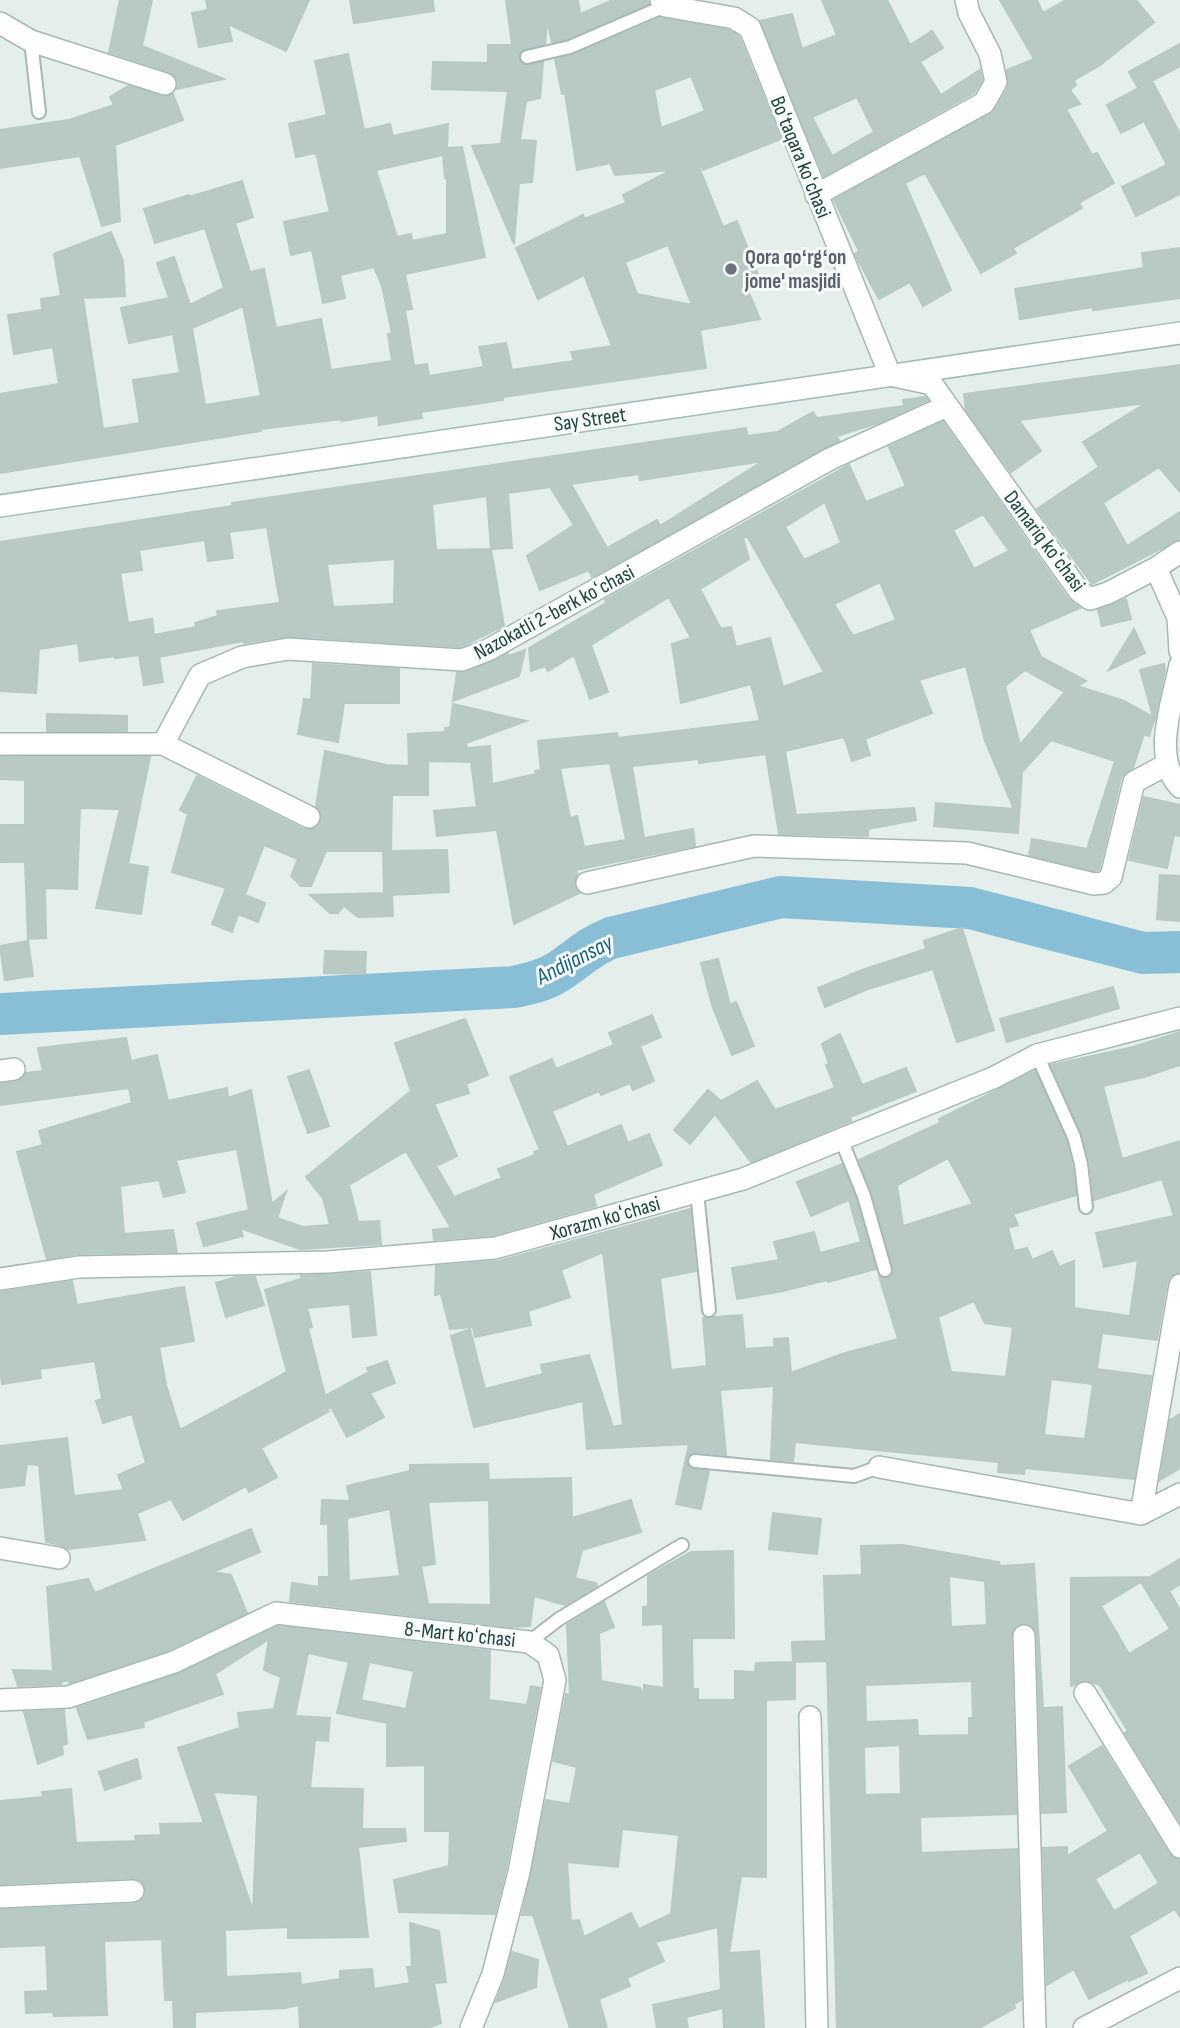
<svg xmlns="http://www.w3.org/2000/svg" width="1180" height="2028" font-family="'Sofia Sans Condensed',sans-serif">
<rect width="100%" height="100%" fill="#e4efec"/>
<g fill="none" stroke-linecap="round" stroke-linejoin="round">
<!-- river -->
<path stroke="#89bed7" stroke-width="42" d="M0 1014 514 987C528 984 543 981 556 973 575 961 590 946 611 938L781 897 970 908 1143 953 1180 952"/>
</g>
<!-- building -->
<path fill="#b9cac5" stroke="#b6c9c4" stroke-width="2" fill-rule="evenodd" d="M120 0H152L142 46 224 79 177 89 178 81 170 72 109 52Z
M206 0H309L286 51 228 24 232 41 199 47 192 13 208 10Z
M350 0H433L434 11 354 23Z
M506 0H578L580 14 613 0H648L649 4 567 39 552 42 547 20 545 44 524 49 519 54V60L524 65 543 62 540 98 526 101 520 140 536 141 532 182 519 183 514 244 472 146 501 144 508 91 432 89 433 62 488 63V45H512Z
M822 0H887L910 45 932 31 943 48 920 62 941 95 980 70 982 80 974 93 824 176 760 21 792 14 802 49 837 35ZM857 97 874 132 832 156 812 117Z
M1000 0H1037L1043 13 1066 0H1136L1154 22 1099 66 1074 80 1076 85 1070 90 1080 104 1066 109 1092 155 1097 153 1114 183 1079 203 1082 208 1013 248 1016 253 981 273 925 173 905 183 951 290 923 306 910 282 879 299 858 260 855 254 859 251 834 200 995 110 1008 88 1007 70 1034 59Z
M660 18 729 30 739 37 781 139 703 170 702 167H699L723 227 737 221 760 280 746 286 760 319 700 330 706 368 503 397V400L421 412 422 418 379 425 378 415 341 421V419L261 429V431L0 473V394L59 384 53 347 14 354 8 315 42 310 41 299 61 296 54 254 111 232 123 261 125 296 83 298 103 429 140 423 133 380 180 373 173 334 129 343 121 308 169 298 157 263 174 257 190 305 224 288 205 228 155 243 144 209 189 195V197L242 181 253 217 235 223 250 272 264 269 276 328 321 319 331 370 392 361 388 334 392 333 382 286 374 267 340 275 345 298 323 303 312 250 291 255 284 222 330 212 316 153 296 157 289 124 327 115 315 61 348 54 364 130 390 124 393 136 448 124 447 148 462 147 485 257 405 274 412 309 405 310 414 366 427 364 429 376 484 367 479 347 506 343 512 370 574 361 571 352 612 346 584 275 538 299 516 248 583 215 584 219 626 203 623 195 672 170 615 175 610 163 577 170 565 93 562 94 555 59 573 55ZM691 76 705 111 661 128 654 90ZM443 155 445 178 447 177V234L412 241 411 234 397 237 376 170ZM668 245 692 305 637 294 625 262ZM243 306 261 396 205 405 192 328Z
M1180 44V66L1138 88 1129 72Z
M1152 81 1180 134V194L1136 216 1122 187 1167 165 1144 121 1121 133 1107 105Z
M128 86 161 96 173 94 183 120 115 145 120 221 102 226 80 156 0 168V130L69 120 114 105 110 97Z
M1180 248V298L1093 310V307L1020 319 1015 289 1144 268 1142 253Z
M1180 365V492L1159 467 1103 503 1127 546 1180 512V539L1092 584 1037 509 1099 467 1083 442 1146 403 1019 420 1041 451 1011 472 966 410 964 394Z
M925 397 928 400 878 423 837 436 839 441 592 577 589 570 540 590 527 556 574 525 550 487 508 493 512 548 491 549 504 626 460 647 289 636 244 643 243 641 159 657 163 682 144 685 139 655 115 658V656L80 661 78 643 39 649 36 693 0 691V542L232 506V503L746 428 748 436 777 432 813 412 817 418 904 406 903 400ZM763 461 660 526 657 520 607 548 571 484 639 474 640 480ZM487 496 491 549 436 550 432 504ZM267 527 280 603 217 611 218 616 195 623 196 627 154 635 152 619 128 623 120 573 142 570 139 550 205 540 208 561 233 558 229 532ZM395 559 394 604 333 607 327 564Z
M943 422 1068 599 1080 608 1029 630 1041 657 1086 681 1077 686 1124 701 1153 717 1140 670 1164 664 1165 670 1154 722V720L1149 736 1144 734 1133 768 1124 774 1121 778 1099 870 1095 871 1029 855 1032 839 1087 849 1115 761 1051 740 1022 772 1018 833 934 826 936 803 1014 809 985 741 966 666 919 680 932 713 865 739 870 755 852 761 844 737 785 751 796 815 914 808 916 820 868 829V836L779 834 766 754 699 763V759L632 766 644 838 693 829 695 846 576 870 577 874 574 885 579 893 514 924 497 830 437 836 434 811 477 807 469 748 490 746 492 784 536 774 535 771 541 770 538 741 617 733 618 738 760 721 751 684 681 703 672 644 691 638 669 597 591 645 608 692 590 699 574 655 548 671 545 666 531 671 529 648 606 603 605 600 849 465 866 502 906 486 889 447ZM825 502 841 543 804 560 785 527ZM983 514 1009 551 974 569 953 530ZM747 536 824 672 783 687 770 638 736 647 731 627 721 629 700 589 749 559 743 538ZM880 582 896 620 853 636 834 604ZM1025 670 1065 692 1020 745 1005 686ZM610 763 626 840 584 847 577 816 570 818 560 768Z
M1126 599 1131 619 1102 626 1098 610Z
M1134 629 1145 653 1109 670Z
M525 650 519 676 453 701 457 673 467 672 508 654 509 656Z
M313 664 399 669V703H344L338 742 298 734 304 699 311 700Z
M453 704 526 721 466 743 470 762 428 761V795H392L391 851 447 850 449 892 392 895 393 916 358 917 344 906 338 913H330L310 895 384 893 383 851H326L311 886H301L291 876 298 859 264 845 245 895 265 903 258 922 238 914 232 932 212 924 226 888 172 872 188 814 180 810 197 776 303 829 310 830 320 823 322 817 316 806 325 751 386 765 409 766 408 734 445 732V728H450Z
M47 714 127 716V731H47Z
M0 757H150L128 864 148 867 141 914 96 908 120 809 80 808 77 889 45 888 46 938 28 939 25 862H0V825H25V780L0 779Z
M1144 797 1180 805V836L1174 835 1167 868 1129 860Z
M1160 875 1180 876V921L1157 919Z
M962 928 994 1030 957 1042 933 969 868 989 825 1007 818 988 862 970 926 949 924 941Z
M28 941 33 976 5 980 0 946Z
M325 951 366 952 365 974 324 973Z
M718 959 730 1005 736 1002 754 1046 732 1055 712 1005 701 963Z
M1113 987 1119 1008 1007 1042 1000 1019Z
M652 1015 661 1037 640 1046 654 1081 633 1090 630 1083 601 1095 599 1091 552 1111 567 1147 621 1125 628 1143 649 1134 662 1165 593 1194 596 1206 493 1235 434 1240 433 1230 451 1228 406 1151 349 1185 358 1222 379 1221 381 1244 300 1249 240 1228 243 1236 204 1246 197 1223 249 1210 237 1149 176 1160 185 1192 164 1197 159 1180 120 1186 124 1234 173 1230 177 1252 79 1254 47 1259 17 1152 43 1145 39 1131 132 1103 129 1088 0 1105V1084L17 1082 26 1073 43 1071 38 1048 126 1038 131 1061 157 1055 168 1101 227 1088 228 1098 251 1090 272 1204 286 1192 277 1218 303 1227 330 1225 323 1198 306 1177 411 1091 395 1043 465 1019 488 1075 466 1084 469 1093 434 1104 457 1156 436 1166 454 1197 502 1178 498 1169 535 1155 534 1152 540 1150 510 1077 552 1059 556 1069 614 1045 609 1033Z
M1180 1032V1065L1144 1077 1103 1086 1122 1159 1180 1141V1272L1170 1276 1167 1282 1157 1340 1102 1333 1097 1369 1151 1376 1134 1479 1025 1468 1024 1474 998 1472 999 1462 795 1442 793 1461 771 1459 774 1386 720 1390 726 1455 695 1452 688 1455 686 1460 691 1468 709 1471 701 1509 676 1504 689 1444 587 1449 583 1401 474 1427 451 1336 470 1329 485 1389 543 1374 541 1365 589 1355 613 1427 623 1425 603 1252 561 1270 570 1297 528 1311 531 1325 475 1337 473 1327 450 1329 441 1294 435 1295 436 1266 499 1261 690 1209 696 1271 660 1278 671 1370 707 1366 703 1318 742 1315 745 1349 774 1347V1339L788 1338 791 1373 842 1354 898 1339 879 1276 888 1278 893 1273V1268L872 1193 859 1160 940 1123 939 1119 1035 1071 1066 1140 1072 1166 1076 1195 1013 1214 1018 1225 1008 1228 1014 1251 1027 1248 1032 1260 1052 1251 1059 1267 1074 1261V1308L1130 1316 1138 1260 1104 1267 1096 1233 1174 1216 1162 1179 1094 1200 1090 1163 1082 1135 1051 1065 1133 1047ZM948 1158 973 1204 903 1226 897 1185ZM974 1301 985 1323 1013 1327 1006 1377 951 1372 938 1317ZM1051 1379 1093 1384 1085 1439 1044 1435Z
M840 1034 862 1085 906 1068 916 1091 850 1117 851 1121 751 1162 715 1114 690 1144 674 1130 708 1090 721 1101 757 1081 775 1110 835 1088 826 1065 829 1064 822 1044Z
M309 1070 329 1126 308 1133 288 1077Z
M842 1164 856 1199 876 1269 828 1282 827 1280 783 1291 737 1299 732 1268 779 1260 774 1242 814 1232 820 1253 861 1242 849 1200 811 1216 797 1182Z
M370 1272 376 1335 353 1337 350 1304 307 1308 312 1327 308 1328 325 1396 369 1372 367 1368 387 1361 395 1383 370 1393 384 1417 347 1437 331 1407 328 1409 329 1411 261 1448 277 1477 249 1492 246 1486 183 1520 171 1499 137 1513 145 1540 69 1549 61 1545 46 1542 39 1465 27 1464 24 1485 0 1488V1446L67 1438 74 1496 124 1490 118 1475 146 1463 132 1414 103 1423 96 1401 102 1399 95 1361 40 1369 41 1378 2 1384 0 1368V1292L72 1281 77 1305 184 1287 194 1341 159 1347 166 1385 180 1430 287 1372 265 1290 301 1279V1276Z
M236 1277H255L264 1305 226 1317 216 1283Z
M1180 1414V1468L1160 1480 1170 1420Z
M488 1464 489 1480 571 1478 572 1518 631 1500 641 1532 582 1550 575 1578 596 1583 597 1586 565 1605 534 1596 530 1626 511 1627 290 1601 292 1583 319 1587V1577H329L328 1524H321L322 1500 350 1501 347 1486 410 1471V1465ZM489 1500 491 1605 428 1604 421 1566 435 1564 428 1502ZM390 1509 400 1576 349 1581 347 1518Z
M773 1513 821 1519 817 1554 769 1549Z
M251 1529 260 1552 213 1572 231 1575 247 1613 169 1650 69 1683 68 1680 61 1682V1684L18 1686 13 1670 53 1671 47 1587 88 1579 95 1593Z
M903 1545 999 1562 1000 1566 1034 1564 1043 1708 1062 1707 1066 1812 1042 1813 1037 1636 1031 1625 1024 1623 1018 1625 1013 1629 1011 1636 1016 1814 920 1817 921 1853 1017 1849 1021 2000 1014 2004 1015 2008 979 2028H837L827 1661 793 1662 792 1642 826 1641 824 1576 862 1575 861 1546ZM949 1576 985 1581 987 1625 951 1627ZM972 1681 973 1718H969V1735L918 1736 917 1720 866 1722 865 1685ZM900 1745 901 1794 865 1795 864 1747Z
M733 1551 734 1638H692L693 1689H698V1700H735V1671L755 1672 756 1663 795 1662V1699L766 1700V1877L741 1876 729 1953 759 1951 764 2028H724L723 2008 686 2017 688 2028H657L653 2005 721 1990 718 1927 655 1942 664 1961 627 1978 630 1986 599 1999 607 2028H570L533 1915H522L546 1800 570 1804 577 1767 553 1761 566 1694 570 1695 567 1625 604 1602 614 1627 599 1633 601 1681 640 1688 644 1697V1685L664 1688 663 1624 643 1625V1607L648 1606V1576L691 1552ZM622 1829 679 1835 671 1914 639 1929 631 1913 584 1937 579 1920 571 1921 567 1862 618 1867Z
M1180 1559V1584L1169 1591 1180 1610V1822L1125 1733 1128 1731 1100 1685 1085 1680 1071 1686V1578L1150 1577ZM1141 1582 1170 1629 1129 1654 1101 1606Z
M278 1626 490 1651 489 1700 527 1705 531 1686 540 1688 506 1869 495 1914 399 1912 394 1880 449 1866 450 1831H425V1765L387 1766V1723L337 1713 349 1662 308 1653 295 1716 330 1718 328 1741 315 1740 310 1788 363 1789 362 1829H405L406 1841 358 1847 368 1937 288 1938V1927L225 1930 226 1977 300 1973 301 1985 340 1979V1971L372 1969 374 1989 410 1983 407 1967H412L410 1923 439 1931 446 1982 434 1983 441 2023 428 2028H300L299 2005 285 2008 195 2012V2028H174L173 2000H165L162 1939 104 1941 107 2015 54 2016 53 2012 26 2013 25 1992 48 1991 46 1945 0 1947V1910L134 1904 144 1898 146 1890 140 1880 132 1878 0 1884V1801L43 1797 42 1792 71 1789 76 1843 136 1841 135 1836 161 1835 160 1824 204 1823 178 1748 240 1728 238 1713 274 1709 281 1677 264 1670 269 1639 215 1674 223 1694 143 1722 144 1727 88 1739 77 1708 178 1674ZM369 1662 414 1671 406 1709 361 1700ZM213 1792 258 1795 253 1911 223 1822Z
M64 1710 67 1744 62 1745 63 1754 38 1764 24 1712Z
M1102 1746 1169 1854 1180 1860V1917L1175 1909 1129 1936 1147 1973 1129 1981 1128 1979 1089 1999 1074 1969 1047 1985 1043 1848 1067 1847V1856L1108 1831 1069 1766ZM1140 1852 1159 1883 1114 1911 1095 1879Z
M137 1759 141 1778 105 1790 99 1772Z
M512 1952 538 1960 536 1987 496 2002 505 1979Z"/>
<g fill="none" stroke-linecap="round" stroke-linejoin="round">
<defs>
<path id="service" d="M31 41 39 112
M527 57 570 47 665 6
M1037 1055 1074 1137 1081 1164 1086 1207
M841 1139 864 1196 885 1270
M697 1192 709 1310
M695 1461 854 1476 879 1467
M529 1642 559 1619 682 1545"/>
<path id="minor" d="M661 0 665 6 734 18 750 28 890 375 932 384 1079 591 1090 599 1108 593 1156 568 1178 618 1180 651
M0 23 31 41 165 84
M816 195 984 103 996 82 990 54 969 13 966 0
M1156 568 1180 552
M1180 665C1173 701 1151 757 1180 787
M0 744H163L200 675 242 657 288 649 462 660 488 650 830 459 947 406
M163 744 309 817
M587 883 754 846 967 853 1094 884 1104 883 1111 877 1134 782 1166 765
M0 1071 14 1069
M0 1279 79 1267 328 1262 495 1248 743 1179 995 1077 1037 1055 1180 1018
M879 1467 1141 1514 1180 1494
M1141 1514 1180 1285
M0 1548 59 1558
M1024 1636 1035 2028
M1085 1693 1180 1847
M0 1700 68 1697 174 1662 276 1613 529 1642 548 1655 555 1680 519 1872 493 1974 471 2028
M810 1717 817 2028
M0 1897 133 1891
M1084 2028 1180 1978"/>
<path id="secondary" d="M0 506 1180 333"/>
</defs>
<!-- service casing -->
<use href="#service" stroke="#a6b8b5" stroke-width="16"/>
<!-- minor casing -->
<use href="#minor" stroke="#a6b8b5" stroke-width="24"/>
<!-- secondary casing -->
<use href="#secondary" stroke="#a1bbb7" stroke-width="24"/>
<!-- service -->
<use href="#service" stroke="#fff" stroke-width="12"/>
<!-- minor -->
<use href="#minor" stroke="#fff" stroke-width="21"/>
<!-- secondary -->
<use href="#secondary" stroke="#fff" stroke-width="21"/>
</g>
<!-- markers -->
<circle fill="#6b7280" stroke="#f5faf9" stroke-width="2.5" cx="731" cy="269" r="7"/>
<g text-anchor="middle" stroke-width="6" stroke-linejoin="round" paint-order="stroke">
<!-- street labels -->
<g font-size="21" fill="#22423f" stroke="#f5faf9">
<text transform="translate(801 157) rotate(68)" y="7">Boʻtaqara koʻchasi</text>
<text transform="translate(590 419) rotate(-8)" y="7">Say Street</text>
<text transform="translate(1045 541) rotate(53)" y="7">Damariq koʻchasi</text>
<text transform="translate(554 612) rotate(-28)" y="7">Nazokatli 2-berk koʻchasi</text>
<text transform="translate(605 1218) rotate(-16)" y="7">Xorazm koʻchasi</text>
<text transform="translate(460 1634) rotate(6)" y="7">8-Mart koʻchasi</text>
</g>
<!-- worship labels -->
<g font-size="21" font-weight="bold" fill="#5b616d" stroke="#f5faf9" text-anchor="start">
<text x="745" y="264">Qora qoʻrgʻon<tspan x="745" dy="24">jome' masjidi</tspan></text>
</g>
<!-- water labels -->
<g font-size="23" font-style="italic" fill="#165f83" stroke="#f5faf9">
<text transform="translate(574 959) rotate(-27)" y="8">Andijansay</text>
</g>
</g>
</svg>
